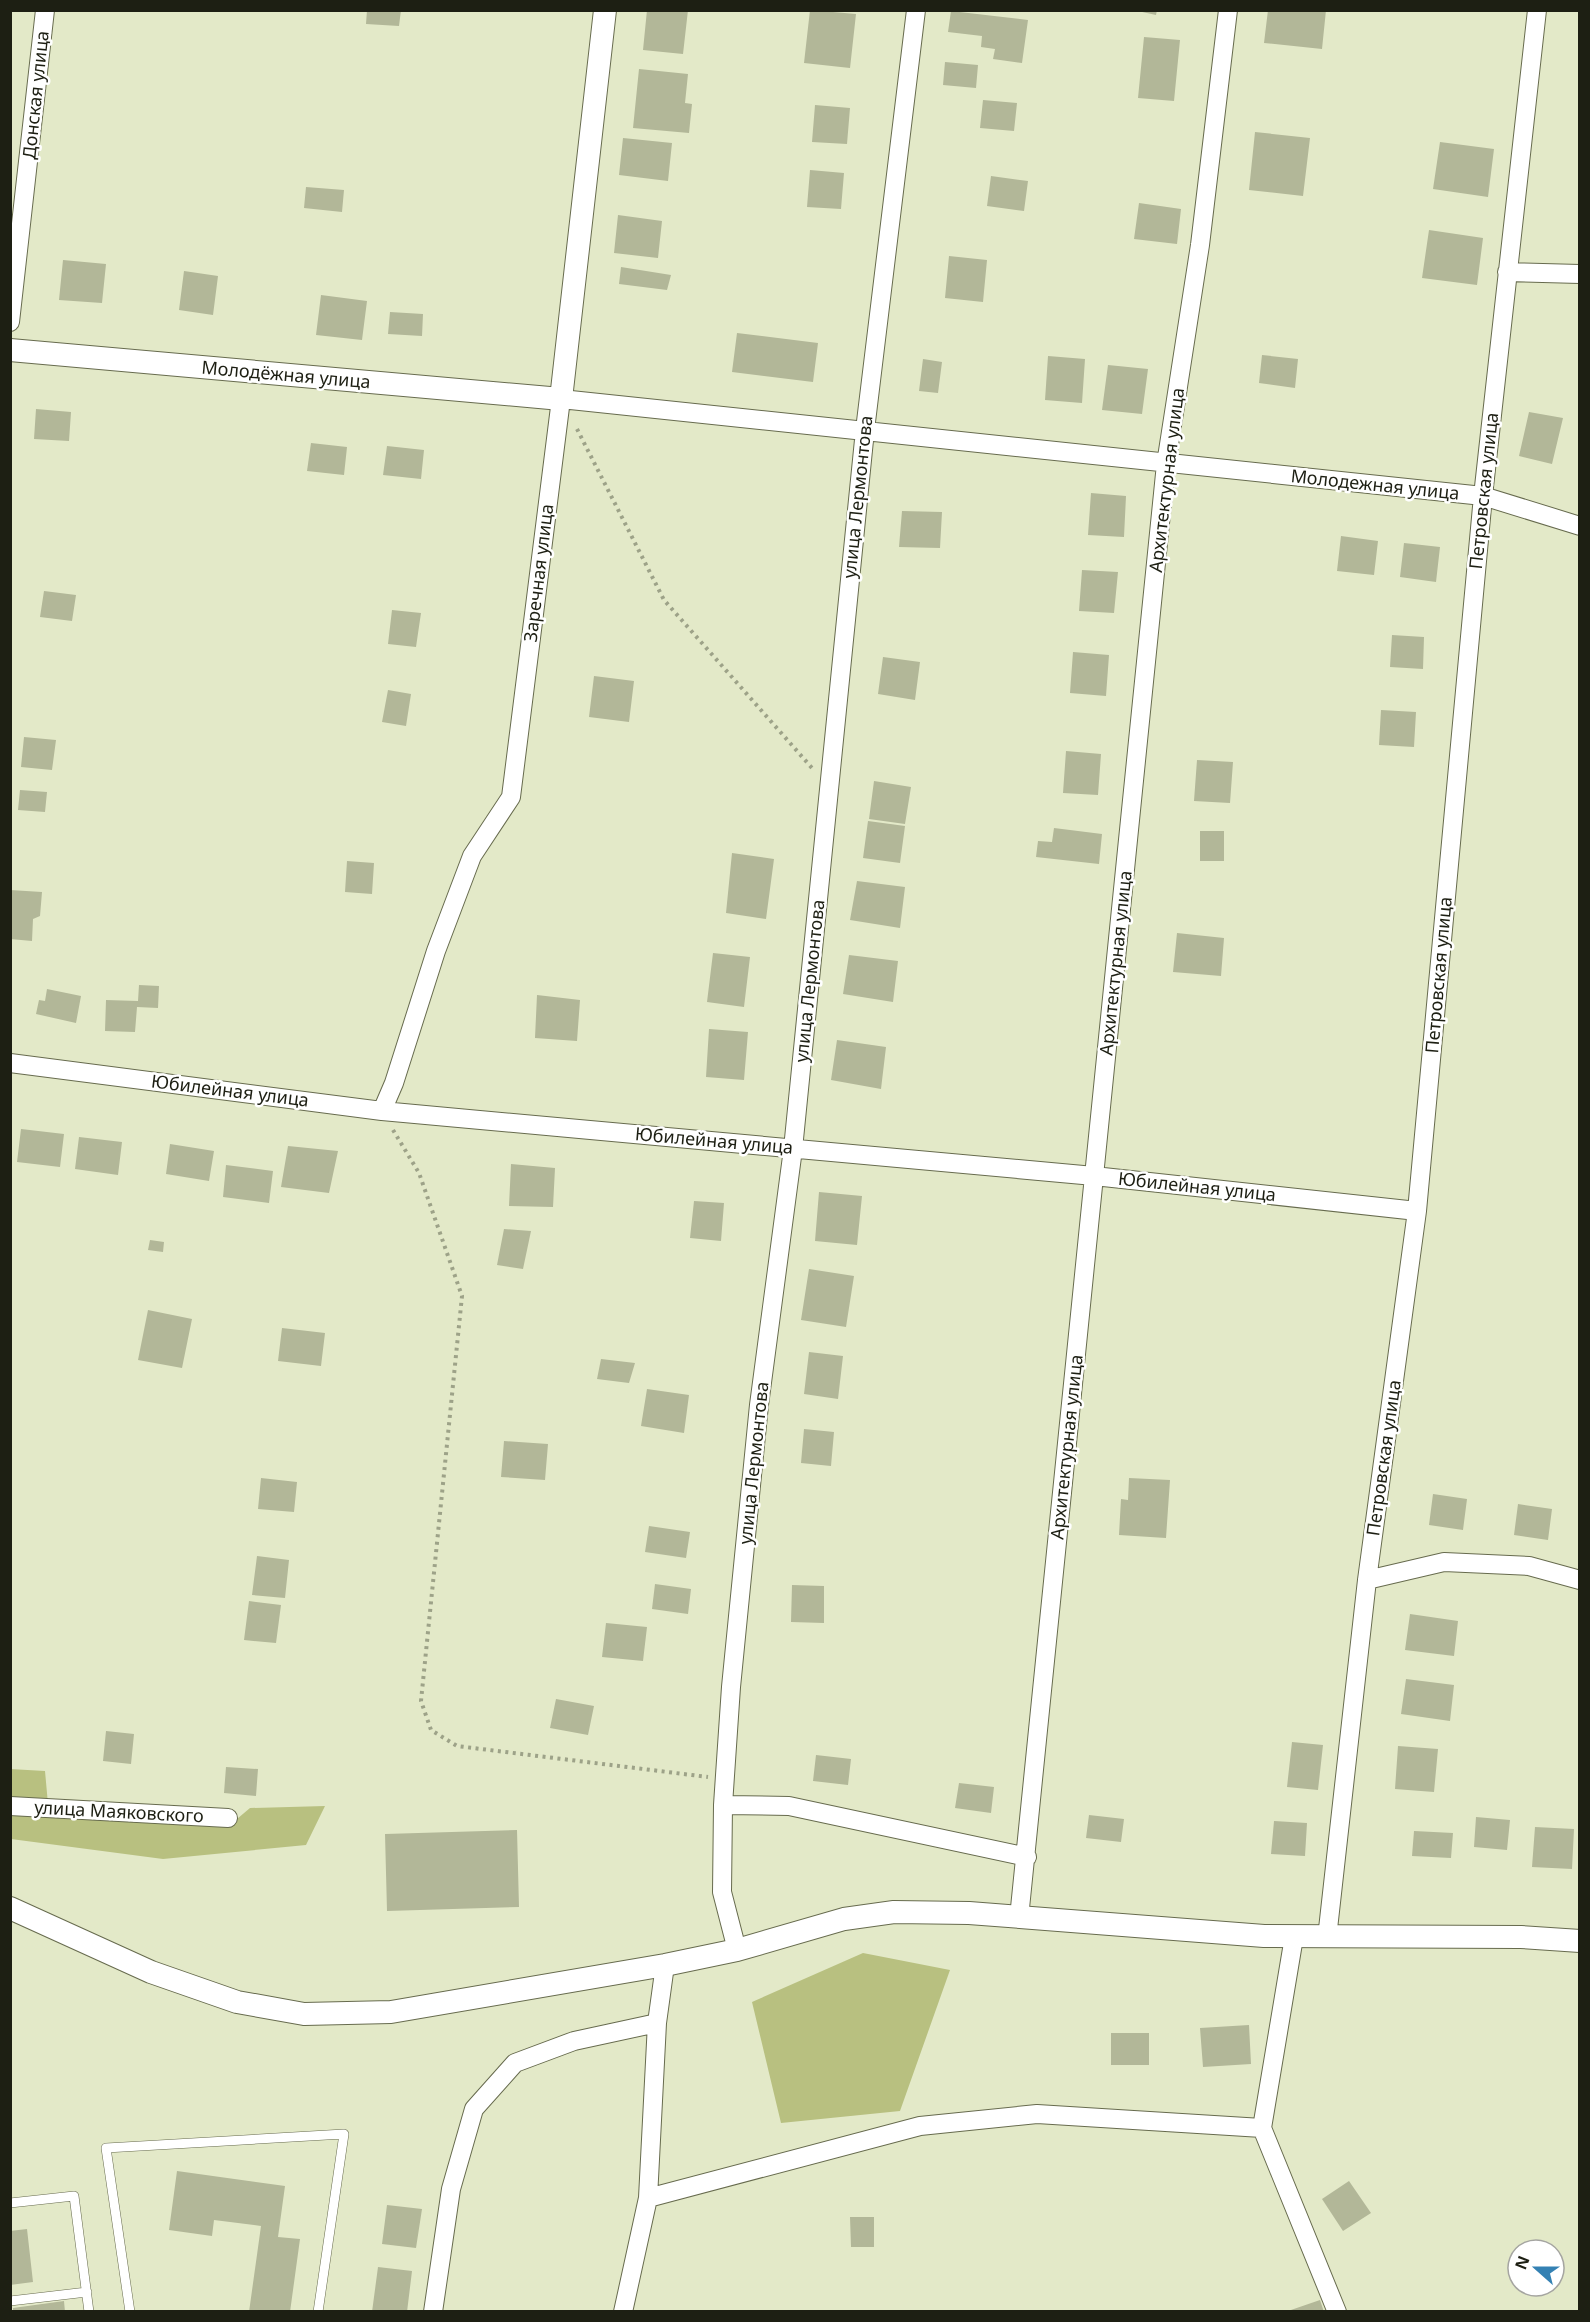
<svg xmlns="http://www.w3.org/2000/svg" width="1590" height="2322" font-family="'Noto Sans',sans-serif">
<rect width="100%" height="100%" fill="#e3e9c8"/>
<!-- green -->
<path fill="#b8c080" d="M10 1769 45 1771 49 1815 231 1824 250 1808 325 1806 306 1845 163 1859 11 1839Z
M863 1953 950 1970 900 2111 781 2123 752 2002Z"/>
<!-- building -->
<path fill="#b2b798" d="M367 10H401L399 26 366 24Z
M647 10H688L683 54 643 50Z
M810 10 856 14 850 68 804 63Z
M1133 10H1157L1156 15Z
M1268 10H1326L1322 49 1264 43Z
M951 11 1028 20 1022 63 993 59 995 49 981 47 982 36 948 32Z
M1144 37 1180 40 1174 101 1138 98Z
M945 62 978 65 976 88 943 85Z
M639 69 688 74 685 103 692 104 689 133 633 128Z
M983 100 1017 103 1014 131 980 128Z
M815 105 850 108 847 144 812 142Z
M1255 132 1310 138 1303 196 1249 190Z
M623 138 672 143 668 181 619 175Z
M1440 142 1494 149 1488 197 1433 189Z
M810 170 844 173 841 209 807 207Z
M991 176 1028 181 1024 211 987 206Z
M306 187 344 190 342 212 304 208Z
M1139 203 1181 209 1177 244 1134 239Z
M618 215 662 221 658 258 614 253Z
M1429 230 1483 238 1477 285 1422 278Z
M949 256 987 260 983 302 945 298Z
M63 260 106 264 102 303 59 300Z
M621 267 671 275 667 290 619 284Z
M184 271 218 276 213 315 179 310Z
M321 295 367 301 362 340 316 335Z
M390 312 423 314 422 336 388 334Z
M737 333 818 343 813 382 732 372Z
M1262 355 1298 359 1295 388 1259 383Z
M1048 356 1085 359 1082 403 1045 400Z
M923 359 942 362 938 393 919 391Z
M1108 365 1148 369 1142 414 1102 410Z
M36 409 71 412 69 441 34 439Z
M1529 412 1563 418 1552 464 1519 456Z
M311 443 347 447 344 475 307 471Z
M387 446 424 450 421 479 383 475Z
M1091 493 1126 496 1124 537 1088 535Z
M902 511 942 512 940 548 899 547Z
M1341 536 1378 541 1374 575 1337 571Z
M1404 543 1440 547 1436 582 1400 577Z
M1082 570 1118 572 1114 613 1079 611Z
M44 591 76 595 72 621 40 617Z
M392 610 421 613 416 647 388 644Z
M1392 635 1424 637 1423 669 1390 667Z
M1073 652 1109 655 1106 696 1070 693Z
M883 657 920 662 915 700 878 694Z
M594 676 634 681 629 722 589 717Z
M388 690 411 694 406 726 382 722Z
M1381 710 1416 712 1414 747 1379 745Z
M24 737 56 740 52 770 21 767Z
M1066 751 1101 754 1098 795 1063 793Z
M1197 760 1233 762 1230 803 1194 801Z
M874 781 911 787 905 824 869 819Z
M20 790 47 792 45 812 18 810Z
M868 821 905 826 900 863 863 858Z
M1054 828 1102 834 1099 864 1036 857 1038 841 1052 842Z
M1200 831H1224V861H1200Z
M732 853 774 859 766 919 726 913Z
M347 861 374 863 372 894 345 892Z
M857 881 905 887 900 928 850 920Z
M10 890 42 892 40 916 33 919 32 941 10 939Z
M1177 933 1224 938 1221 976 1173 972Z
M713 953 750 957 744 1007 707 1002Z
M849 955 898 961 893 1002 843 994Z
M139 985 159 986 158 1008 137 1007 135 1032 105 1031 106 1000 138 1001Z
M47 989 81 996 76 1023 36 1014 39 1000 45 1001Z
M537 995 580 1000 577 1041 535 1038Z
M709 1029 748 1032 744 1080 706 1077Z
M837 1040 886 1047 881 1089 831 1080Z
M21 1129 64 1134 60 1167 17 1162Z
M79 1137 122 1142 118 1175 75 1169Z
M170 1144 214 1151 209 1181 166 1174Z
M288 1146 338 1151 329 1193 281 1187Z
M511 1164 555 1168 553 1207 509 1206Z
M226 1165 273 1171 269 1203 223 1197Z
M819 1192 862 1196 857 1245 815 1241Z
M694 1201 724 1203 721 1241 690 1238Z
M504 1229 531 1231 523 1269 497 1265Z
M150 1240 164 1242 163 1252 148 1250Z
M809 1269 854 1276 846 1327 801 1320Z
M148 1310 192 1319 182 1368 138 1360Z
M282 1328 325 1333 321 1366 278 1361Z
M809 1352 843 1356 838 1399 804 1394Z
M601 1359 635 1363 629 1383 597 1379Z
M647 1389 689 1395 684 1433 641 1426Z
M804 1429 834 1432 831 1466 801 1463Z
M504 1441 548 1444 545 1480 501 1477Z
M261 1478 297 1482 294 1512 258 1509Z
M1129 1478 1170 1480 1166 1538 1119 1535 1121 1499 1128 1500Z
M1433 1494 1467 1499 1463 1530 1429 1525Z
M1518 1504 1552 1509 1548 1540 1514 1535Z
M649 1526 690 1532 686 1558 645 1552Z
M257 1556 289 1560 285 1598 252 1595Z
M655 1584 691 1589 688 1614 652 1609Z
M792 1585 824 1586V1623L791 1622Z
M249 1601 281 1605 276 1643 244 1640Z
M1410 1614 1458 1621 1454 1656 1405 1650Z
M606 1623 647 1627 643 1661 602 1657Z
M1406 1679 1454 1685 1450 1721 1401 1714Z
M556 1699 594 1706 588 1735 550 1728Z
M106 1731 134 1734 131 1764 103 1761Z
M1292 1742 1323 1745 1318 1790 1287 1787Z
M1398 1746 1438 1749 1434 1792 1395 1789Z
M816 1755 851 1759 848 1785 813 1781Z
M226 1767 258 1769 256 1796 224 1793Z
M959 1783 994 1787 991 1813 955 1808Z
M1089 1815 1124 1819 1121 1842 1086 1838Z
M1476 1817 1510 1820 1507 1850 1474 1847Z
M1274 1821 1307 1823 1305 1856 1271 1854Z
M1535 1827 1574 1829 1572 1869 1532 1867Z
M517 1830 519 1907 387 1911 385 1834Z
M1414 1831 1453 1833 1451 1858 1412 1856Z
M1249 2025 1251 2064 1203 2067 1200 2028Z
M1111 2033H1149V2065H1111Z
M177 2171 285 2186 278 2237 300 2239 290 2312H249L261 2226 214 2220 212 2236 169 2230Z
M1349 2181 1371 2213 1343 2231 1322 2199Z
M387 2205 422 2209 416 2248 382 2244Z
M850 2217H874V2247H851Z
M27 2229 33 2282 10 2285V2231Z
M378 2267 412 2271 407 2312H372Z
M1320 2300 1324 2312H1288V2311Z
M64 2301 65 2312H13V2308Z"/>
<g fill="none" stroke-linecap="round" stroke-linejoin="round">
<defs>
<path id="service" d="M10 2203 74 2196 89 2312
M10 2301 87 2292
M130 2312 106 2148 344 2134 318 2312"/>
<path id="minor" d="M1507 272 1580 274
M10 322 45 10
M10 1063 382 1111 1094 1176 1417 1211
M382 1111 394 1083 436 951 472 856 511 797 561 399 1483 496 1580 526
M1367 1580 1444 1562 1529 1566 1580 1580
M723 1805 789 1806 1027 1857
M10 1806 228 1818
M1019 1918 1166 464 1200 245 1228 10
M1327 1938 1367 1580 1417 1211 1483 496 1537 10
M737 1950 722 1892 723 1805 731 1687 759 1405 793 1149 865 430 916 10
M1262 2128 1294 1937
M648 2198 920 2126 1037 2114 1262 2128 1337 2312
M433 2312 451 2189 474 2109 515 2063 574 2041 657 2023
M623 2312 648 2198 657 2023 665 1965"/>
<path id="tertiary" d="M10 350 561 399 605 10
M10 1908 151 1972 237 2002 304 2014 391 2012 665 1965 737 1950 844 1919 894 1912 969 1913 1264 1936 1521 1937 1580 1941"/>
</defs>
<!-- service casing -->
<use href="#service" stroke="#676b4e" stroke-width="10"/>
<!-- minor casing -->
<use href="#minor" stroke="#676b4e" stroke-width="20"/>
<!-- tertiary casing -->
<use href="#tertiary" stroke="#676b4e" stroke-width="24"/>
<!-- path -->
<path stroke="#9da288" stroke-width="4" stroke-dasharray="3 4.5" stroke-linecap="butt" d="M577 429 664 600 812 768
M393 1130 419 1173 462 1296 421 1701 431 1730 457 1746 708 1777"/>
<!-- service -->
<use href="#service" stroke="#fff" stroke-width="9"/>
<!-- minor -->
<use href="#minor" stroke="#fff" stroke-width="18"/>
<!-- tertiary -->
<use href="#tertiary" stroke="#fff" stroke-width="22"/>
</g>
<g text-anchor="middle" stroke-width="5" stroke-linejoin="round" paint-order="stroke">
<!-- street labels -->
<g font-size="18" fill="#1d1f13" stroke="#fff">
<text transform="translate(36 95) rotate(-84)" y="6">Донская улица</text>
<text transform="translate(286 375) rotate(5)" y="6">Молодёжная улица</text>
<text transform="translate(1167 480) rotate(-83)" y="6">Архитектурная улица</text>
<text transform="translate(1375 485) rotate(6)" y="6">Молодежная улица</text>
<text transform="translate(1484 491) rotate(-84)" y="6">Петровская улица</text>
<text transform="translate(858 497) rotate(-84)" y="6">улица Лермонтова</text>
<text transform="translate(539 573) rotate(-83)" y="6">Заречная улица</text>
<text transform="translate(1116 963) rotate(-84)" y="6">Архитектурная улица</text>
<text transform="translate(1439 975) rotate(-85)" y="6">Петровская улица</text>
<text transform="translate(810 981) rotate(-84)" y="6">улица Лермонтова</text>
<text transform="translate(230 1091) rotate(7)" y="6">Юбилейная улица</text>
<text transform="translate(714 1141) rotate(5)" y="6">Юбилейная улица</text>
<text transform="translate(1197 1187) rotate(6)" y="6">Юбилейная улица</text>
<text transform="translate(1067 1447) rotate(-84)" y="6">Архитектурная улица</text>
<text transform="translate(1384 1458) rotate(-82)" y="6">Петровская улица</text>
<text transform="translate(754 1463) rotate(-84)" y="6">улица Лермонтова</text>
<text transform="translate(119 1812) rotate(3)" y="6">улица Маяковского</text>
</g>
</g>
<!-- border -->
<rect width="1590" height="2322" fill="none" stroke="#1d1f13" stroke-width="24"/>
<!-- north arrow -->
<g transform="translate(1536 2268) rotate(291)"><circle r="28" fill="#ffffff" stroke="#a5a5a1" stroke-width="1.5"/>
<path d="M0-4.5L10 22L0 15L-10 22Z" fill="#3481b3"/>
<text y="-9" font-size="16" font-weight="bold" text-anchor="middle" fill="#1d1f13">N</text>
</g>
</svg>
